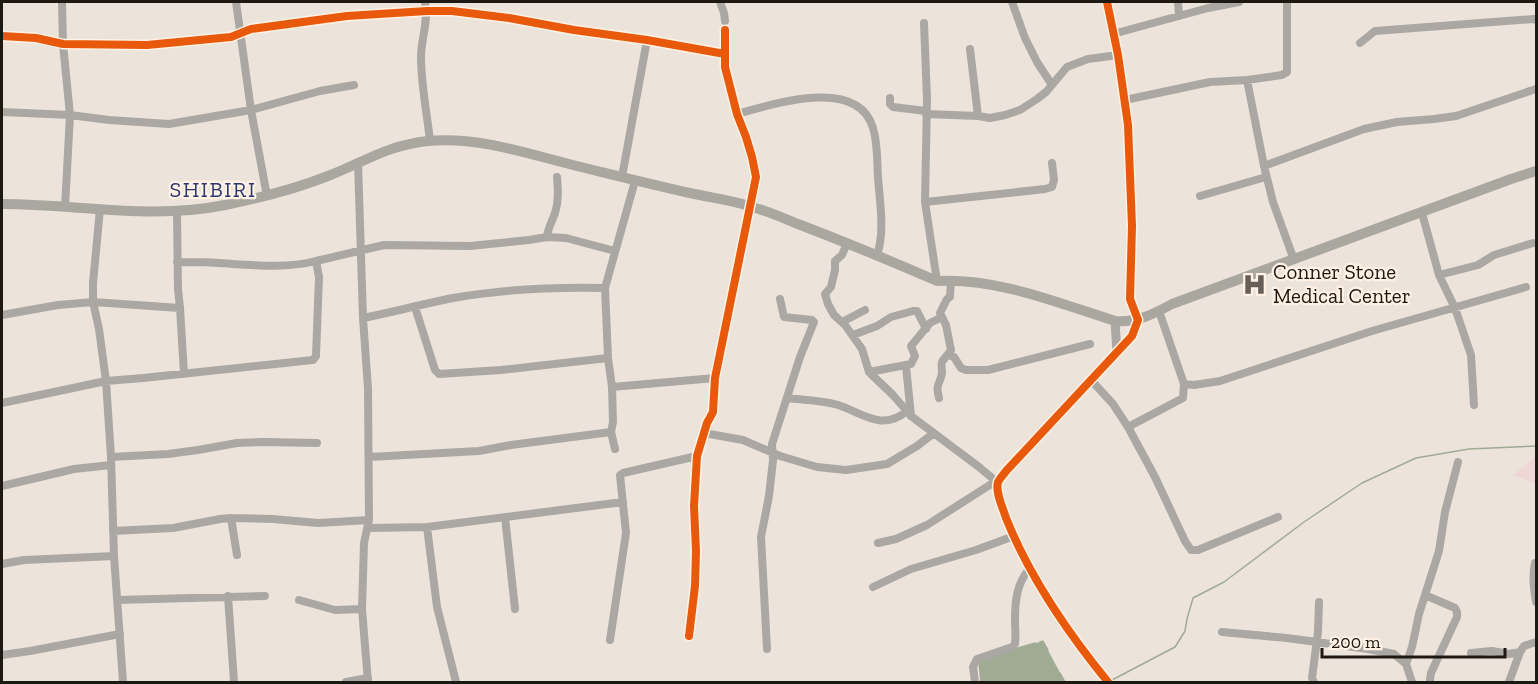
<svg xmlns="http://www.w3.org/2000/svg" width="1538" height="684" font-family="'Zilla Slab',serif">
<rect width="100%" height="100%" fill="#ece4db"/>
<!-- green -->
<path fill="#eed7d6" d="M1536 456V484L1513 475Z"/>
<!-- water -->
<path fill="#a0ab94" d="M1043 641 1065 682H981L979 659Z"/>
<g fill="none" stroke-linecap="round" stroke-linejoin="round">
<!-- stream -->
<path stroke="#a0ab94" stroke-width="1.5" d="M1040 642 1043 641 1048 650
M1014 649 1035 643
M979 663 981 682
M1060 673 1065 682
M1112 680 1175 647 1185 631 1187 619 1193 598 1224 582 1304 522 1362 483 1416 458 1469 449 1536 446"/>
<!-- minor -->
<path stroke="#aba8a3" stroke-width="8" d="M62 2 63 44 70 115 65 207
M236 2 251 110 267 196
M425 2C429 20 421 39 421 57 421 85 427 113 430 141
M720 2 724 13 725 21
M1012 2 1025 38 1037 62 1052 85
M1107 2 1118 55 1128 125 1132 226 1130 299 1138 320
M1178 2 1179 16
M924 23 927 99 925 202 937 281
M1113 34 1208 8 1239 2
M2 36 36 38 63 44 147 45 231 37 251 29 347 16 427 11H452L509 18 574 30 647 40 725 54
M1360 43 1375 31 1534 19 1536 20
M970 49 978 116
M1247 80 1264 166 1273 202 1294 260
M890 98V104L893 107 926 111
M1125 100 1210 82 1247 80 1282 75 1287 72V2
M2 112 70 115 109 120 169 124 251 110 320 91 354 85
M737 114C773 104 858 76 873 128 878 144 877 162 878 178 880 203 885 232 877 255
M926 114 978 116 990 118 1005 115 1020 110 1037 99 1046 92 1067 67 1088 59 1118 55
M358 162 363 318 368 388 369 520 364 543 362 609 368 682
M1264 166 1364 129 1397 122 1434 119 1456 116 1536 89
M622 177 647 40
M1200 196 1266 177
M925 202 1045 189 1052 187 1054 180 1052 163
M100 209 93 283V302L99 329 106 381 111 457 114 556 123 682
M177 212 178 289 180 308 184 374
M1422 213 1439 275 1455 308 1471 355 1474 405
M547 237C548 227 552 222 555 213 559 201 558 189 557 177
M847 243 842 255 835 261V270L831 287 825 294 828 304 834 315 845 325 862 349 869 372 872 375 893 395 911 416 979 467 998 483
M316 261 384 245 470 246 529 240 547 237 566 238 615 251
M1439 275 1478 265 1494 255 1533 243
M415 307 435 370 439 374 501 370 608 358
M1159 311 1184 384 1194 385 1220 381 1372 331 1526 287
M2 315 58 305 93 302 180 308
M363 318C393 312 423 304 453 298 503 289 554 287 605 288
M842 322 865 310
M853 335 877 326 891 317 913 311H917L926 329
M949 355 954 357 961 368 966 370H988L1090 344
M906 366 911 416
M869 372 911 364 915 356 911 346 930 323 942 317 940 313 947 299 950 297 951 280
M1091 380 1113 404 1128 427 1155 477 1185 541 1191 550H1198L1278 517
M612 387 715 378
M787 398C804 400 822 400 838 405 863 413 882 432 907 411
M939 398C935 382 940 386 942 373 942 370 941 364 942 362 944 358 949 354 951 350L946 325 942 317
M2 403 106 381 143 378 313 360 316 356 319 277 316 261C285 269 251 265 219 263 205 262 191 262 177 262
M1128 427 1183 398 1184 384
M704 433 743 440 780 456 817 467 846 470 887 464 917 446 934 433
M615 449 611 432 613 422 612 387 608 358 605 288 635 181
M111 457 168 454 198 450 237 443 264 442 317 443
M369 457 479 451 511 445 611 432
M2 486 74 469 111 465
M505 517 515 609
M231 518 237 555
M427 527 437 607 456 682
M368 528 427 527 623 502
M113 531 173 528 220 519 231 518 273 519 318 523 369 520
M878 543 896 539 927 525 996 481
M1535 563C1532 577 1534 589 1536 602
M2 564 24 560 114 556
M873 587 911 569 976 550 1014 536
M1425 595 1455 608 1457 612V617L1431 673 1430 679V682
M228 596 234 682
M118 600 265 596
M299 600 335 610 362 609
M1222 632 1287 638 1368 649 1394 654 1406 664 1412 647 1419 614 1439 551 1445 512 1458 462
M689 636 695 586 696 551 694 506 697 456 707 423 713 412 715 378 756 177 752 157 746 137 737 114 725 67V30
M610 640 626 533 620 475 623 473 697 456
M767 649 761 537 769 496 773 460 772 444 800 357 814 322 812 320 784 317 780 299
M1471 653 1492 651 1509 654 1520 652
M2 655 30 651 120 634
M1406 664 1412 682
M346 682 368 678
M975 682 973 667 977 659 1012 647 1015 644C1016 635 1015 627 1015 619 1015 600 1017 583 1030 568
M1314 682 1312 678 1318 632 1319 602
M1509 682 1520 652 1524 646 1536 642"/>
<!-- tertiary -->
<path stroke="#aba8a3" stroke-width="9" d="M1115 321 1117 353
M1108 682C1068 633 1030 578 1006 518 1003 508 995 492 998 482 1000 478 1004 474 1006 471L1132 336 1138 320"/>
<!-- secondary -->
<path stroke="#aaa7a1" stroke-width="10" d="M2 204C76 204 151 220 225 205 260 198 295 189 328 176 364 162 388 145 428 141 480 136 531 155 581 167 618 176 654 185 690 193 711 198 732 200 752 207 768 211 783 218 798 224 845 242 891 261 937 281 999 278 1058 303 1115 321 1136 323 1154 314 1172 304L1511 179 1536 171"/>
<defs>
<path id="cycleway" d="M1107 2 1118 55 1128 125 1132 226 1130 299 1138 320 1132 336 1006 471C1004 474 1000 478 998 482 995 492 1003 508 1006 518 1030 578 1068 633 1108 682
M2 36 36 38 63 44 147 45 231 37 251 29 347 16 427 11H452L509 18 574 30 647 40 725 54
M689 636 695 586 696 551 694 506 697 456 707 423 713 412 715 378 756 177 752 157 746 137 737 114 725 67V30"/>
</defs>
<!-- cycleway casing -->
<use href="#cycleway" stroke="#fff2e4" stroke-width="11"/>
<!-- cycleway -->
<use href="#cycleway" stroke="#e8590c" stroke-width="8"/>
</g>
<!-- icons -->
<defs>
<symbol id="hospital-bare" viewBox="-9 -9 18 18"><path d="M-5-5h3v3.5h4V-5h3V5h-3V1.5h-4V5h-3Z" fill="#655f58" stroke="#fff2e4" stroke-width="2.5" paint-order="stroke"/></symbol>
</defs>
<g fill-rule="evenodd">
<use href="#hospital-bare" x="1238" y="268" width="33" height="33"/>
</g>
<g text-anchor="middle" stroke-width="4.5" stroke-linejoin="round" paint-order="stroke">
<!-- poi labels -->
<g font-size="21" fill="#1d1812" stroke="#fff2e4" text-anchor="start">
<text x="1273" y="279">Conner Stone<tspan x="1273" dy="24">Medical Center</tspan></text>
</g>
<!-- neighbourhood labels -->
<g font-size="22" letter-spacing="1.5" fill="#2d3872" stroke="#fff2e4">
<text x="213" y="197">SHIBIRI</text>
</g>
</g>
<!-- border -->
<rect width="1538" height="684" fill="none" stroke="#1d1812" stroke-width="6"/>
<!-- scale -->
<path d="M1322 648v9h183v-9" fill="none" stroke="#1d1812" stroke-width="3"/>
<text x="1331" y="648" font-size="18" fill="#1d1812" stroke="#fff2e4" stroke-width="4.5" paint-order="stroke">200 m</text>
</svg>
